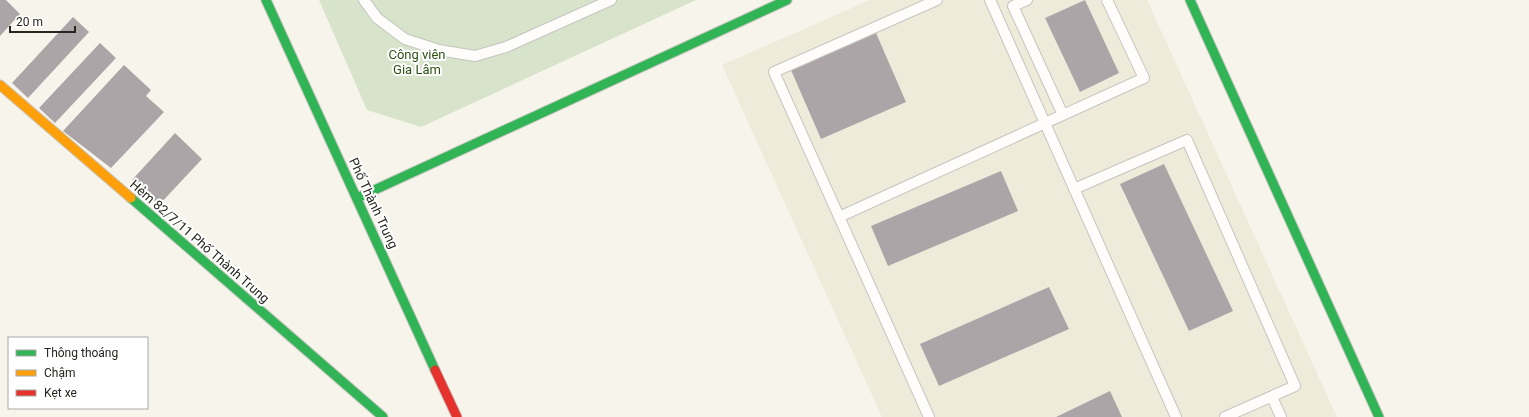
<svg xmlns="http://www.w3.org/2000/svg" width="1529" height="417" font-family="Roboto,sans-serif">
<rect width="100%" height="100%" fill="#f6f4eb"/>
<!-- built -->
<path fill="#eeebda" d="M870 0H1147L1337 417H882L722 65Z"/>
<!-- green -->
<path fill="#d7e4cb" d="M319 0H696L421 127 367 110Z"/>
<!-- building -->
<path fill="#aba5a8" d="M0 0H6L20 14 0 36Z
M1085 0 1119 73 1080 92 1045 18Z
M73 17 89 32 28 98 12 83Z
M876 33 906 102 821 139 791 70Z
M100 43 116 58 55 123 39 108Z
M124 65 151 90 146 96 164 112 111 168 63 131Z
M175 133 202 159 159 205 132 180Z
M1164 164 1233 311 1189 331 1120 184Z
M1001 171 1018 211 888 266 871 226Z
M1049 287 1069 329 939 386 920 344Z
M1110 391 1122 417H1056Z"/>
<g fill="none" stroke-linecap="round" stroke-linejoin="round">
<defs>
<path id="lane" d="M364 0 377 18 405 39 439 50 475 56 506 47 611 0
M990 0 1176 417
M1027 0 1013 6 1063 115
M1074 189 1187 140 1295 386 1225 417
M839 217 1144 78 1107 0
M1272 397 1281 417
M929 417 774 72 937 0"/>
<path id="fast" d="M266 0 435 370
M1190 0 1379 417
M131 198 383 417
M357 198 787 0"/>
<path id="slow" d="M0 85 131 198"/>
<path id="jam" d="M435 370 457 417"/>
</defs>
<!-- lane casing -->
<use href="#lane" stroke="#c6c5be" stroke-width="12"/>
<!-- fast casing -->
<use href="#fast" stroke="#c6c5be" stroke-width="11"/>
<!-- slow casing -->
<use href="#slow" stroke="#c6c5be" stroke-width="11"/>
<!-- jam casing -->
<use href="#jam" stroke="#c6c5be" stroke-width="11"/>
<!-- lane -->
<use href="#lane" stroke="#fefdfc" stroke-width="10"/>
<!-- fast -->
<use href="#fast" stroke="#30b455" stroke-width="9"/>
<!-- slow -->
<use href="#slow" stroke="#ff9f0a" stroke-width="9"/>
<!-- jam -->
<use href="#jam" stroke="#e5322d" stroke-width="9"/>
</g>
<g text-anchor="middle" stroke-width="4" stroke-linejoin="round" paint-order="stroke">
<!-- park labels -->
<g font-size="13" fill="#2d5112" stroke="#fff">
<text x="417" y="59">Công viên<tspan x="417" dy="15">Gia Lâm</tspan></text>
</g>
<!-- street labels -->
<g font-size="13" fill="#26251f" stroke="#fff">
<text transform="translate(374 203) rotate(65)" y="5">Phố Thành Trung</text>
<text transform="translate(200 241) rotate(41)" y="5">Hẻm 82/7/11 Phố Thành Trung</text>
</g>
</g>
<!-- legend -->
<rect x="8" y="337" width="140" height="72" fill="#ffffff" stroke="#a8a8a5"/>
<rect x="16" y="350" width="20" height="6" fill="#30b455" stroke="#a8a8a5"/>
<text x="44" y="357" font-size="12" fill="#26251f">Thông thoáng</text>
<rect x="16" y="370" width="20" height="6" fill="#ff9f0a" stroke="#a8a8a5"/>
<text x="44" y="377" font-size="12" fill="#26251f">Chậm</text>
<rect x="16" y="390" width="20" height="6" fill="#e5322d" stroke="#a8a8a5"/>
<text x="44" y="397" font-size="12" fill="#26251f">Kẹt xe</text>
<!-- scale -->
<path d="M10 26v6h65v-6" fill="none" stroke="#26251f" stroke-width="2"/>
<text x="16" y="26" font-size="12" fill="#26251f" stroke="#ffffff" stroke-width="3" paint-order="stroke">20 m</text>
</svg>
